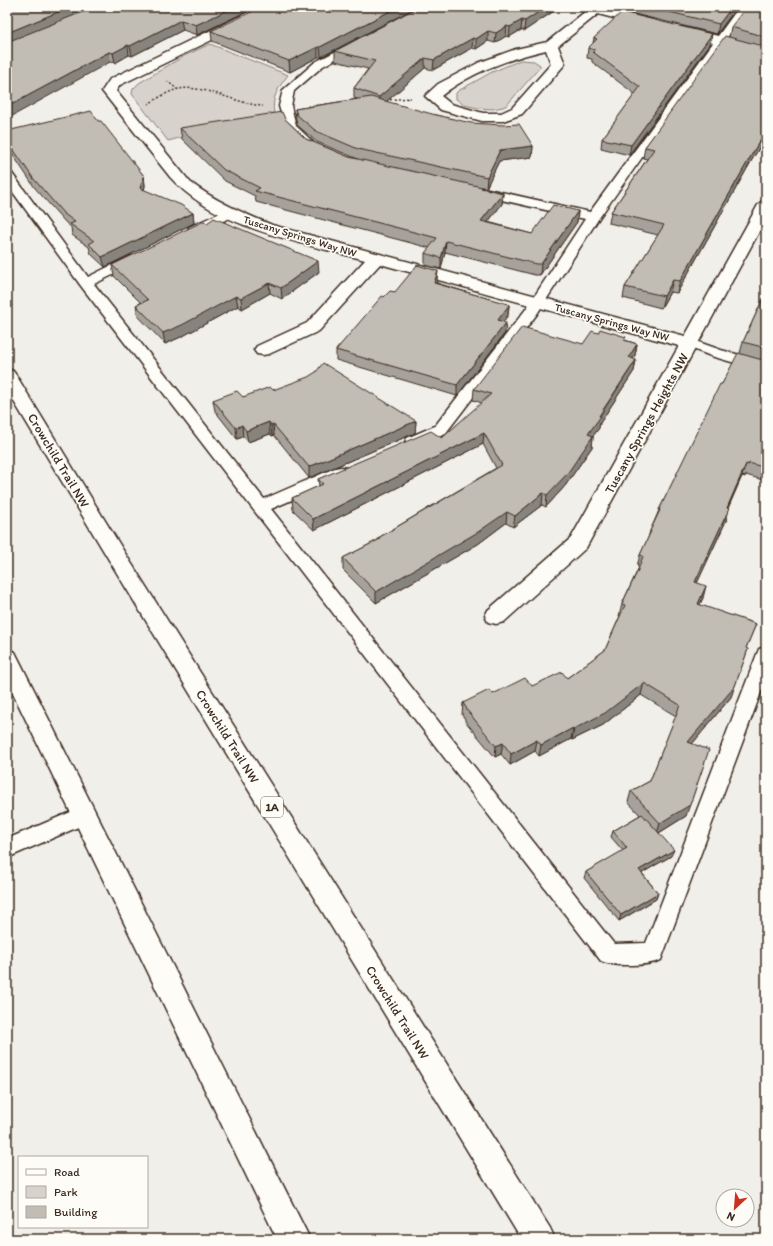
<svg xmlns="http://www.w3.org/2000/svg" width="773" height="1246" font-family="Itim,sans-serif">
<rect width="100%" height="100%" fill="#f1efea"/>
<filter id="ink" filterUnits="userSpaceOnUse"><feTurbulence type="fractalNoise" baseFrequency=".025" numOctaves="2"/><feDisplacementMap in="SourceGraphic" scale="8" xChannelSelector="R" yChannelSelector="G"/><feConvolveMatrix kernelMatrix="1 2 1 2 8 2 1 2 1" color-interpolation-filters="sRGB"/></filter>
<g filter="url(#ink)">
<!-- green -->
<path fill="#d7d2cc" stroke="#897e75" d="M210 44 288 75C279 87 271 97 274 113L168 141 132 94 133 89 139 83 184 56Z
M521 60 534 61 540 65V67L507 105 503 107 493 109 478 108 464 105 456 99V93L458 91 492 72Z"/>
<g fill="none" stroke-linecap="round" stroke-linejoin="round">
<defs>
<path id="service" d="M739 7H749L599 218 537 314 445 434 419 446 413 447 407 446 405 442 407 438 435 426 526 309 585 219 475 194 473 191 475 188 479 187 590 212Z
M356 41 360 42 361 44 360 46 323 66 294 91 291 106 296 126 313 142 311 145H303L285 127 279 106 283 90 315 62Z
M7 171 11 172 88 277 130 256H140L142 259 140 262 94 284 264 499 335 468 341 467 347 468 349 472 347 476 271 509 614 944 646 943 757 654 759 649 766 647V679L661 960C647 966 615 967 601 961L81 286 7 184Z
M229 209 234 210 235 213 234 216 199 233H189L188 230 189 227Z
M690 339 721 350 766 362V372L711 356 685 346 683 343 685 340Z
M85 806 92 809 95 815 92 821 7 858V839Z"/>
<path id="minor" d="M259 7H275L273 10 120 85 116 91 190 182C215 201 243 213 272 225L685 336 758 205 761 202 766 200V219L586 548 504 622 496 624 488 622 485 616 488 610 571 538 679 346 380 264 319 331 269 354 263 355 257 354 254 350 257 346 307 323 365 260C300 242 217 229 170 177L102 91 110 79Z
M579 7H605L604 8 652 20 654 23 652 26 648 27 598 14 558 46 565 64 522 114 503 121H482L441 110 425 96 438 84 478 63 516 49 547 42 586 11 581 10ZM546 50 551 64 512 108 501 113H483L451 104 441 96C469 73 511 58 546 50Z
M682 27 766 48V56L677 34 676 31 677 28Z"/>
<path id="motorway" d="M7 369 13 371 16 375 123 550 550 1228 555 1239H521L109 560 7 390Z
M7 649 15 652 18 658 310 1239H277L7 681Z"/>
</defs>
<!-- service casing -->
<use href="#service" stroke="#3b2a1e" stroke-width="3"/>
<!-- minor casing -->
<use href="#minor" stroke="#3b2a1e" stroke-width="3"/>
<!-- motorway casing -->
<use href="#motorway" stroke="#3b2a1e" stroke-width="3"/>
<!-- path -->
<path stroke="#3b2a1e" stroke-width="1.5" stroke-dasharray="2 2" stroke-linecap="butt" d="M167 81 177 89
M386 100 411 98
M148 104C157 99 168 91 179 89 203 84 237 104 263 106
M308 106 331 104"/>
<!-- service -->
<use href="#service" fill="#fdfcf7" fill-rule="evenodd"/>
<!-- minor -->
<use href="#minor" fill="#fdfcf7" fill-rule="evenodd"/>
<!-- motorway -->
<use href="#motorway" fill="#fdfcf7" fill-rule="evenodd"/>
</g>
<!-- wall -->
<path fill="#a6a29b" stroke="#3b2a1e" d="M7 7H256L197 35 183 30 132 56 129 55 115 63 110 62Z
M417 7 321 57H318L290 72 212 41 211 31Z
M418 7H560L524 31 521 30 509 37 506 36 495 43 488 41 476 49 472 48 433 70 425 68 386 102 533 146 532 157 499 161 486 188 482 187V188L503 193 502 204 488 222 532 234 578 211 577 222 540 275H535L445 252 441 269 425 265V253L430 248 256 202 255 196 225 181 182 139 180 128 285 119 306 139 349 157 358 159 317 142 297 125 296 120 295 109 357 99 354 98V88L368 69 335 61V51Z
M631 7H737L717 34 630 13Z
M766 7V137L753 158 677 293 670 292 661 308 623 298 625 287 658 235 609 223 611 212 647 159 643 158 645 147 729 37 731 27Z
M594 38 710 44 629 155 601 148 602 139 635 94 592 62V59L587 58 588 48 593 43Z
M98 121 144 176 145 186 144 190 193 213 194 223 105 267 91 254 89 247 72 235 71 227 66 223 35 188 7 146V131Z
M207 223 319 272 282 299 270 293 242 309 238 306 183 336 165 344 138 316 136 305 141 303 114 276 112 265Z
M437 281V283L509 305 508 315 503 322 505 333 457 396 336 360V350L384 297 395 292Z
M766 292V481L746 475 745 477 742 476 728 508 729 509 726 521 697 583 703 598 699 605 756 624 746 648 731 697 692 744 686 816 659 833 671 856 642 873 658 893 656 899 619 921 584 878 586 872 623 851 611 837 613 831 640 815 628 802 631 791 650 781 676 716 641 695 603 725 572 740 571 739 539 756 535 751 510 765 501 754 495 757 465 721V719L462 715 463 703 493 694 532 686 567 678 605 650 620 616H619L622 604 639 567 637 566 640 555 648 538 650 531 657 515 659 510 722 384 740 353 743 342Z
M625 340 637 344 635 355 633 359 636 360 634 371 600 423 599 428 593 436 592 447 565 486 546 507 542 505 513 527 506 523 478 544 376 603 343 570V558L378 540V538L496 468 483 444 314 530 293 510 292 498 319 486 318 479 442 438 482 403 473 400 474 389 583 344Z
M273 390 416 421 415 433 309 478 274 435 272 436 270 434 248 442 243 437 237 439 215 411 213 400 243 397Z"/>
<!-- shaded-wall -->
<path fill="#87847e" stroke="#3b2a1e" d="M70 7H95L7 44V33Z
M234 7H256L197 35 196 25Z
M398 7H417L321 57 320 47Z
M546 7H560L524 31 525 21Z
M732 7H737L717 34 719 24Z
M181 20 183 30 132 56 130 46Z
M522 20 521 30 509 37 510 27Z
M507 26 506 36 495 43 496 33Z
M488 31V41L476 49V39Z
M712 34 710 44 629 155 631 145Z
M473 38 472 48 433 70 434 60Z
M128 45 129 55 115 63 113 53Z
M318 47V57L290 72 289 61Z
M109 52 110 62 7 119V107Z
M425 58V68L379 108V97Z
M766 131V137L753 158 677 293 680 281 756 147Z
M533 146 532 157 499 161 486 188 487 177 500 150Z
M144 176 145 186 141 198 140 188Z
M503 193 502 204 480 232 481 221Z
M578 211 577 222 540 275 541 264Z
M193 213 194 223 105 267 102 257Z
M446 241 445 252 441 269V258Z
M318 261 319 272 282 299 281 288Z
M438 271 437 281 434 293V283Z
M673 280 670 292 661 308 664 296Z
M269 283 270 293 242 309 241 298Z
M236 296 238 306 183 336 165 344 163 333Z
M509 305 508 315 497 330 498 320Z
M506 323 505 333 457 396V385Z
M637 344 635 355 627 369 629 357Z
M636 360 634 371 600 423 599 428 586 445 588 434Z
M416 421 415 433 309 478V467Z
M269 422 270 434 248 442 246 431Z
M273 424 274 435 272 436 271 425Z
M242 425 243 437 237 439 236 428Z
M484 433 483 444 314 530 313 519Z
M593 436 592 447 565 486 546 507 547 495Z
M746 464 742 476 723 520 727 508Z
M543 493 542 505 513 527 515 516Z
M729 509 726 521 692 594 695 582Z
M507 512 506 523 478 544 376 603V592Z
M706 586 703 598 695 616 698 604Z
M748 649 731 697 684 754 688 742Z
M644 683 641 695 603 725 572 740 574 729Z
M573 728 571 739 539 756 541 745Z
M537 740 535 751 510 765 511 754Z
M503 743 501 754 495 757 496 746Z
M705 761 686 816 657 834 660 823Z
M674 850 671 856 637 876 639 870Z
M658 893 656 899 619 921 621 915Z"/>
<!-- building -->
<path fill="#c1bcb4" stroke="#3b2a1e" d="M7 7H70L7 33Z
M95 7H234L196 25 181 20 130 46 128 45 113 53 109 52 7 107V42Z
M262 7H398L320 47H318L289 61 211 31Z
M418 7H546L525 21 522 20 510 27 507 26 496 33 488 31 476 39 473 38 434 60 425 58 379 97 354 88 375 61 335 51Z
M649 7H732L719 24Z
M746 7H766V37L731 27Z
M622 12 712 34 631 145 602 139 640 87 593 52 595 50 588 48 597 39 594 38Z
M725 36 766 47V131L756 147 680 281 673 280 664 296 625 287 664 225 611 212 654 149 645 147Z
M371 97 432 114 471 123 503 125 519 124 533 146 500 150 487 177 358 149 316 131 297 115 295 109Z
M91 111 98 121H101L144 176 140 188 181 205 193 213 102 257 89 244 94 241 70 224 75 222 63 213 33 178 7 140V131Z
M282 112 285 119 306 139 349 157 482 187 481 188 503 193 481 221 532 234 553 205 578 211 541 264H536L446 241 441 258 425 253 437 238 255 191 260 188 224 170 180 128Z
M214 218 318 261 281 288 269 283 241 298 236 296 182 325 163 333 136 305 148 300 112 265 204 221 207 223Z
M417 265 438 271 434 283 508 304 509 305 498 320 506 323 457 385 336 350 382 296 384 297 390 291 395 292Z
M766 292V348L743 342Z
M522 327 583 344 592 331 598 333 600 329 626 337 624 340 637 344 629 357 636 360 599 416H601L588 434 593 436 567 474 547 495 543 493 515 516 507 512 478 532 376 592 343 558 380 539 378 538 502 465 484 433 313 519 292 498 323 484 318 479 431 431 442 438 491 394 474 389Z
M738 353 766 361V468L749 463V465L746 464 727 508 729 509 695 582 706 586 698 604 756 624 746 648 748 649 735 686 688 742 709 750 690 805 660 823 631 791 650 781 680 705 644 683 605 713 574 729 573 728 541 745 537 740 511 754 503 743 496 746 466 709H467L463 703 489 690 493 694 525 678 532 686 562 672 567 678 605 650 625 605 622 604 638 570 643 556 640 555 651 531H650L660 510H659L720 384H722Z
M323 363 416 421 309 467 273 424 271 425 269 422 246 431 242 425 236 428 213 400 237 391 243 397 270 387 273 390 308 377 316 372Z
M642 814 674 850 639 870 658 893 621 915 586 872 627 848 613 831Z"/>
</g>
<g text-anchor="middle" stroke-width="3.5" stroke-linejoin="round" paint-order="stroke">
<!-- far-street labels -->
<g font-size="11" fill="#3b2a1e" stroke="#fdfcf7">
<text transform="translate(300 236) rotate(17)" y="4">Tuscany Springs Way NW</text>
<text transform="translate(612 322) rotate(15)" y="4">Tuscany Springs Way NW</text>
</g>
<!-- shield labels -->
<rect fill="#fdfcf7" stroke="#75695f" stroke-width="1" x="261" y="797" width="22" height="20" rx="3"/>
<g font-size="12" font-weight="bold" fill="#3b2a1e">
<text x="272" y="811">1A</text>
</g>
<!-- street labels -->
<g font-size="13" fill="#3b2a1e" stroke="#fdfcf7">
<text transform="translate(646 423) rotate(-61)" y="5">Tuscany Springs Heights NW</text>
<text transform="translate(59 460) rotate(59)" y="5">Crowchild Trail NW</text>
<text transform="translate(228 736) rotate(58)" y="5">Crowchild Trail NW</text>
<text transform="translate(398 1012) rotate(58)" y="5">Crowchild Trail NW</text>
</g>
</g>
<!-- margin -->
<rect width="773" height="1246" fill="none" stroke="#fdfcf7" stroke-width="24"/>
<rect x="12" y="12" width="749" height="1222" fill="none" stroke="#3b2a1e" stroke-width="1.5" filter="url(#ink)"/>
<!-- legend -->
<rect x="18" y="1156" width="130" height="72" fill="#fdfcf7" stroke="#afa8a0"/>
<rect x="26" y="1169" width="20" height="6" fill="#fdfcf7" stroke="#afa8a0"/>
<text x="54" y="1176" font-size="12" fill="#3b2a1e">Road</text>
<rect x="26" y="1186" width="20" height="12" fill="#d7d2cc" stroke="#afa8a0"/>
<text x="54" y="1196" font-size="12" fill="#3b2a1e">Park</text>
<rect x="26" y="1206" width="20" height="12" fill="#c1bcb4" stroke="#afa8a0"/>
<text x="54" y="1216" font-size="12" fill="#3b2a1e">Building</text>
<!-- north arrow -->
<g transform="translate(735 1208) rotate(206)"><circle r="19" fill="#fdfcf7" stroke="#afa8a0"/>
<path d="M0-3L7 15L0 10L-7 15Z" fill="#c8321e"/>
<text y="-6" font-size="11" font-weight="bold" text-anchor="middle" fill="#3b2a1e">N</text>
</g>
</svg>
